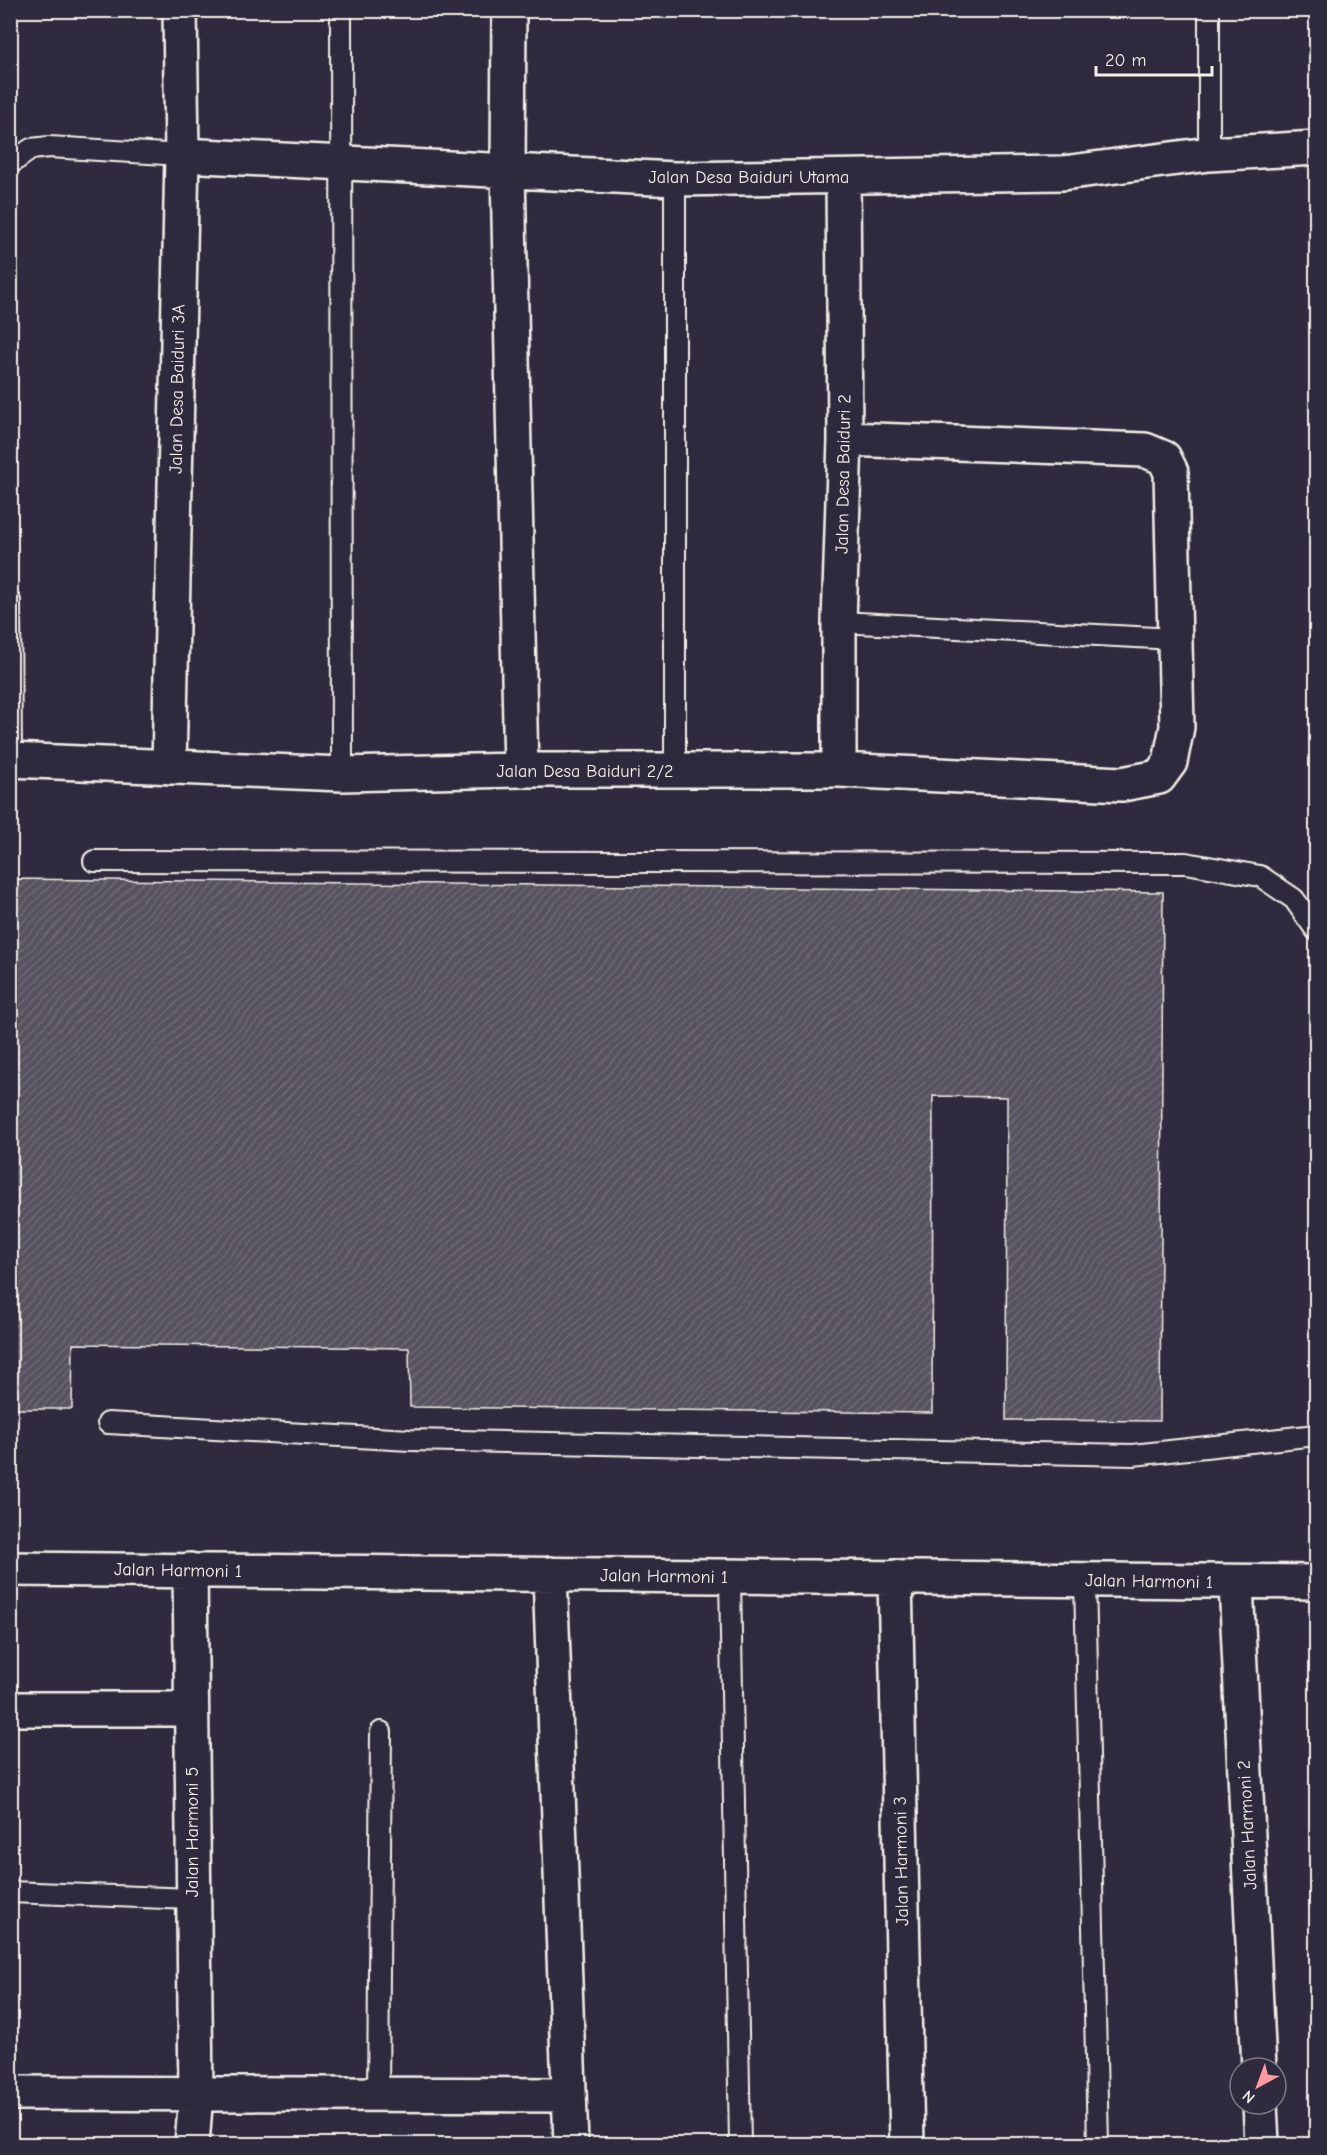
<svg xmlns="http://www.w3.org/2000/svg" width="1327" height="2155" font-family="'Comic Neue',sans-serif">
<defs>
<pattern id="building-hatch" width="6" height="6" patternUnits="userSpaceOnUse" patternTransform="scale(1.5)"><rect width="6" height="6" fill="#56525f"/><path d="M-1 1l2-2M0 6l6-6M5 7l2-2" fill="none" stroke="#6f6b76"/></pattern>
</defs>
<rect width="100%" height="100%" fill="#2f2a3d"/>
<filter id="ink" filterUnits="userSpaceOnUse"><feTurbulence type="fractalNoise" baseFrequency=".0167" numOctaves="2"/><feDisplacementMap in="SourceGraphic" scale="12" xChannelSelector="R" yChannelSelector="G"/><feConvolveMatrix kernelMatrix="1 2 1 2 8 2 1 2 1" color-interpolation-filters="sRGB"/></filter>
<g filter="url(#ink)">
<!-- building -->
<path fill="url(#building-hatch)" stroke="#f4f1e8" stroke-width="1.5" d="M10 879 1163 892 1160 1421 1006 1420 1007 1097 933 1096 932 1413 410 1407 409 1348 73 1344 72 1409H10Z"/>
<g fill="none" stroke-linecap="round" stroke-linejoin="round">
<defs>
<path id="lane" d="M341 10 342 774
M1209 154V10
M10 164 31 149 49 147 182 155
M10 601 11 760
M839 622 1175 639
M675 770V179
M94 861 1186 863 1260 876 1294 899 1316 930
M108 1423 410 1440 1133 1455 1316 1435
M730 1578 740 2144
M1085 1580 1098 2144
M10 1892 192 1899
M378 2095 381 1732"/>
<path id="street" d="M509 10 508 172 521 770
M182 155 675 179 1063 173 1209 154 1316 148
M10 760 342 774 521 770H839L1122 784 1159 777 1170 762 1177 727 1171 472 1164 458 1145 450 845 439
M169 767 182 155 180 10
M839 770V622L845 439 843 177
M10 1569 1316 1582
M190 1570 196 2094 192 2144
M550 1574 571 2144
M895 1577 907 2144
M1236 1583 1259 2068
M10 1709H191
M10 2093 568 2095
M1260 2104 1262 2144"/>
</defs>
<!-- lane casing -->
<use href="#lane" stroke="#f4f1e8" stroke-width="24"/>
<!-- street casing -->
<use href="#street" stroke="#f4f1e8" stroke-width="38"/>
<!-- lane -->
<use href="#lane" stroke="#2f2a3d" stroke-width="20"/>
<!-- street -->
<use href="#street" stroke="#2f2a3d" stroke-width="33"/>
</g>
</g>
<g text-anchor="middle" stroke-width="5" stroke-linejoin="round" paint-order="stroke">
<!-- street labels -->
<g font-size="18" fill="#f4f1e8" stroke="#2f2a3d">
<text x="749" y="183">Jalan Desa Baiduri Utama</text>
<text transform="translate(177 389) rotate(-89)" y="6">Jalan Desa Baiduri 3A</text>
<text transform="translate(843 474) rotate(-89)" y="6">Jalan Desa Baiduri 2</text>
<text x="585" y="777">Jalan Desa Baiduri 2/2</text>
<text transform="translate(178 1570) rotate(1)" y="6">Jalan Harmoni 1</text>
<text transform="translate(664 1576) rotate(1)" y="6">Jalan Harmoni 1</text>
<text transform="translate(1149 1581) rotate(1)" y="6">Jalan Harmoni 1</text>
<text transform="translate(1247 1825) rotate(-93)" y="6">Jalan Harmoni 2</text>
<text transform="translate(192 1832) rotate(-90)" y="6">Jalan Harmoni 5</text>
<text transform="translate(901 1861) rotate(-91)" y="6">Jalan Harmoni 3</text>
</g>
</g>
<!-- margin -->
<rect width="1327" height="2155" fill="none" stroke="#2f2a3d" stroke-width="36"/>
<rect x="18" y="18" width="1291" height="2119" fill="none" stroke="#f4f1e8" stroke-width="2" filter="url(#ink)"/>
<!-- north arrow -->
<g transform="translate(1258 2086) rotate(221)"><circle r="28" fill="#2f2a3d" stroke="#7e7a81" stroke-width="1.5"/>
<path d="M0-4.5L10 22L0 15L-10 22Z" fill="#ff9aa2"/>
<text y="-9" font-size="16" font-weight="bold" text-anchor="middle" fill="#f4f1e8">N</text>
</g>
<!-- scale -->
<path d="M1096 66v9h116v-9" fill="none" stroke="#f4f1e8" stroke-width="3"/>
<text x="1105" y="66" font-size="18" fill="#f4f1e8" stroke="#2f2a3d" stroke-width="4.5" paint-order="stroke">20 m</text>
</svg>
